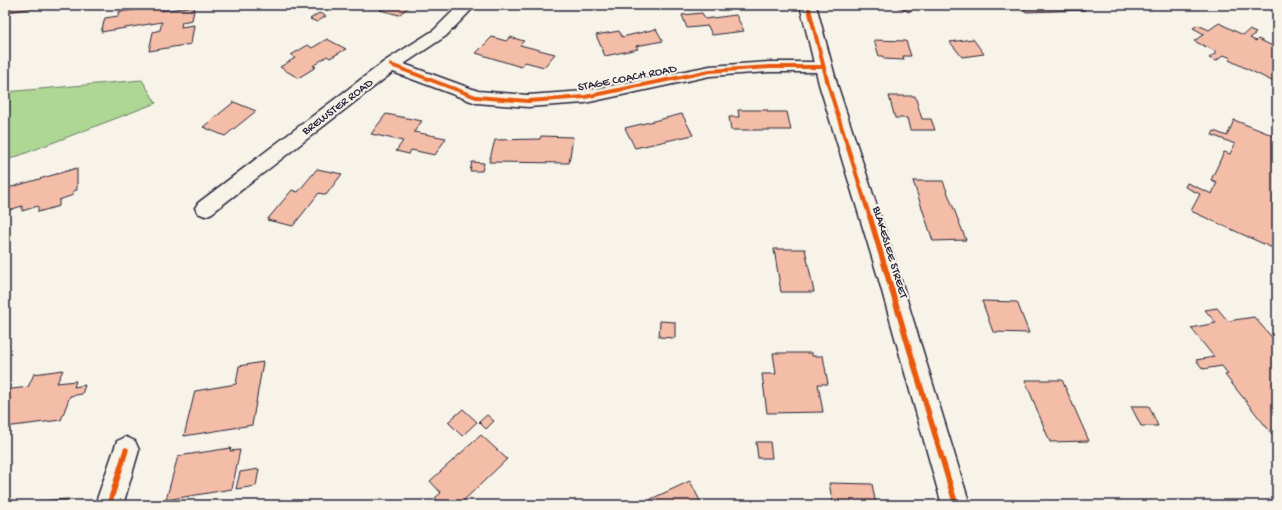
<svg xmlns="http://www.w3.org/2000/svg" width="1282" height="510" font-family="'Gochi Hand',sans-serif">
<rect width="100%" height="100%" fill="#f7f3e8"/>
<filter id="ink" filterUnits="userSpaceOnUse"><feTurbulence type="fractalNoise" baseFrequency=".025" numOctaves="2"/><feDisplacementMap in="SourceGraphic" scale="8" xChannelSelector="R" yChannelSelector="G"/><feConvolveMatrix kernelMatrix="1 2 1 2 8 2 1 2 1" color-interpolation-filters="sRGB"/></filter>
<g filter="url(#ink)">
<!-- green -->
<path fill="#aed793" stroke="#687c67" d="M142 80 156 103 5 161V92Z"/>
<!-- building -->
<path fill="#f4bda8" stroke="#22223b" d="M5 5H44L41 7 8 12 10 8H5Z
M386 5H411L399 15 380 10Z
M894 5H917L909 12Z
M1021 5H1081L1085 10 1026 12Z
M163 6 162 11 195 6 192 20 182 22 181 27 194 25 191 44 149 51 153 32 160 30 162 22 101 32 105 18 118 16 119 12Z
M319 13 326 16 317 22 310 19Z
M702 13 705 19 736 15 744 31 712 35 708 26 687 28 682 15Z
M1219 23 1243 35 1249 30 1256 33 1250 38 1256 41 1258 39 1277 48V81L1274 82 1229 60 1231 58 1224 55 1216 61 1209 58 1217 52 1194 41 1204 34 1193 28 1198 25 1209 30Z
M656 29 663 41 636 46 638 49 605 56 596 35 619 31 622 37Z
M492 37 506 41 510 37 524 41 520 45 555 54 544 67 525 62 521 67 476 53Z
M327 39 346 49 330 58 327 56 313 66 316 67 298 78 280 67 295 58 291 55 308 45 312 48Z
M973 39 984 54 962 57 950 42Z
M874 40 906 41 911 56H903L904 60 884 59 883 56H879Z
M889 96H915L922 119H931L935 130H910L907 118H895Z
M234 102 256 111 225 136 203 127Z
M738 110H768V112H787L791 130H731L729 117H739Z
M386 114 422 121 414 132 446 138 435 155 411 150 409 154 396 151 403 141 371 134Z
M682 114 693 135 635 148 625 128Z
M1234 120 1277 137V214L1275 220 1277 221V250L1191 211 1200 194 1185 187 1187 183 1212 194 1217 182 1211 180 1224 152 1230 154 1235 144 1212 135 1214 131 1227 136Z
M541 136 573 137 569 163 489 162 495 140 540 139Z
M472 162 484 163 482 171H470Z
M77 168V190L73 191V195L59 200V206L38 212V206L22 211V206L9 210V207L5 208V189Z
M317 169 342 174 326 195 319 193 293 226 267 220 292 190 298 192Z
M913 181H943L966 240 933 241Z
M774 249H805L814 292H781Z
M982 301 1017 302 1029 333 993 332Z
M1217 308 1228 321 1254 317 1277 343V433L1272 434 1225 375 1228 374 1222 366 1203 369 1196 360 1214 357 1191 328 1216 323 1205 310Z
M660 321 675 322V338L659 337Z
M773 353H812V356H823L828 384H818L823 412 767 413 762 374H776Z
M263 362 252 425 184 436 195 391 236 384 239 366Z
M63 370 57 383 76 381 74 387 85 385 82 394 70 396 61 420 5 427V390L28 387 34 374Z
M1025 380H1062L1089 441 1050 442Z
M1131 406H1149L1158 426H1141Z
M463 409 477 422 462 436 448 422Z
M487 415 494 421 486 429 479 422Z
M481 435 507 459 459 505H442L435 498 441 493 430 481Z
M756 442H770L772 458H758Z
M231 448 230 451 240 450 232 489 166 500 178 456Z
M259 469 256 486 236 489 240 472Z
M690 481 702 505H654L651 499Z
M829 483 872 484 876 505H833Z
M69 499 67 505H36L38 501Z"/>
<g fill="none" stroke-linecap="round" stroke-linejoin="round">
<defs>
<path id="street" d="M459 5H476L446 36 404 64 478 91 528 95 585 91 710 66 770 62H823L829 63 832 67 829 71 823 72H770L710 76 585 103 528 107 476 103 393 72 212 213 205 216 198 213 195 208 198 203 385 61 434 30Z
M126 437 135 441 139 450 123 505H95L117 441Z"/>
<path id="secondary" d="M800 5H816L837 84 900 277 970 505H942L878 277 819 84Z"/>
</defs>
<!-- street casing -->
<use href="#street" stroke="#22223b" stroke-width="3"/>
<!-- secondary casing -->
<use href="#secondary" stroke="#22223b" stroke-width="3"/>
<!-- street -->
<use href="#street" fill="#f7f3e8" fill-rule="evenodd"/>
<!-- secondary -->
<use href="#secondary" fill="#f7f3e8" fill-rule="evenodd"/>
<defs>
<path id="cycleway-far1" d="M808 5 828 84 870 218
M391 65 476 97 528 101 585 97 710 71 770 67H823"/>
<path id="cycleway" d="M870 217 956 505
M109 505 126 450"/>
</defs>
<!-- cycleway-far1 casing -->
<use href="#cycleway-far1" stroke="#f7f3e8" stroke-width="6"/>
<!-- cycleway casing -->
<use href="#cycleway" stroke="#f7f3e8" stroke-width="8"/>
<!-- cycleway-far1 -->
<use href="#cycleway-far1" stroke="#e8590c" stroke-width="4"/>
<!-- cycleway -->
<use href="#cycleway" stroke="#e8590c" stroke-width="5.5"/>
</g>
</g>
<g text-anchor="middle" stroke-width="4" stroke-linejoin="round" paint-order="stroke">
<!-- street labels -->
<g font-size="12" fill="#22223b" stroke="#f7f3e8">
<text transform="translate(627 77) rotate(-11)" y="4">STAGE COACH ROAD</text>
<text transform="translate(337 106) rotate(-37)" y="4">BREWSTER ROAD</text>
<text transform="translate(891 252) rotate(73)" y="4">BLAKESLEE STREET</text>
</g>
</g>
<!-- margin -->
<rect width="1282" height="510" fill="none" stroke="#f7f3e8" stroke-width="20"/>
<rect x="10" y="10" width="1262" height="490" fill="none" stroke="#22223b" stroke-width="1.5" filter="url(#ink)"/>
</svg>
